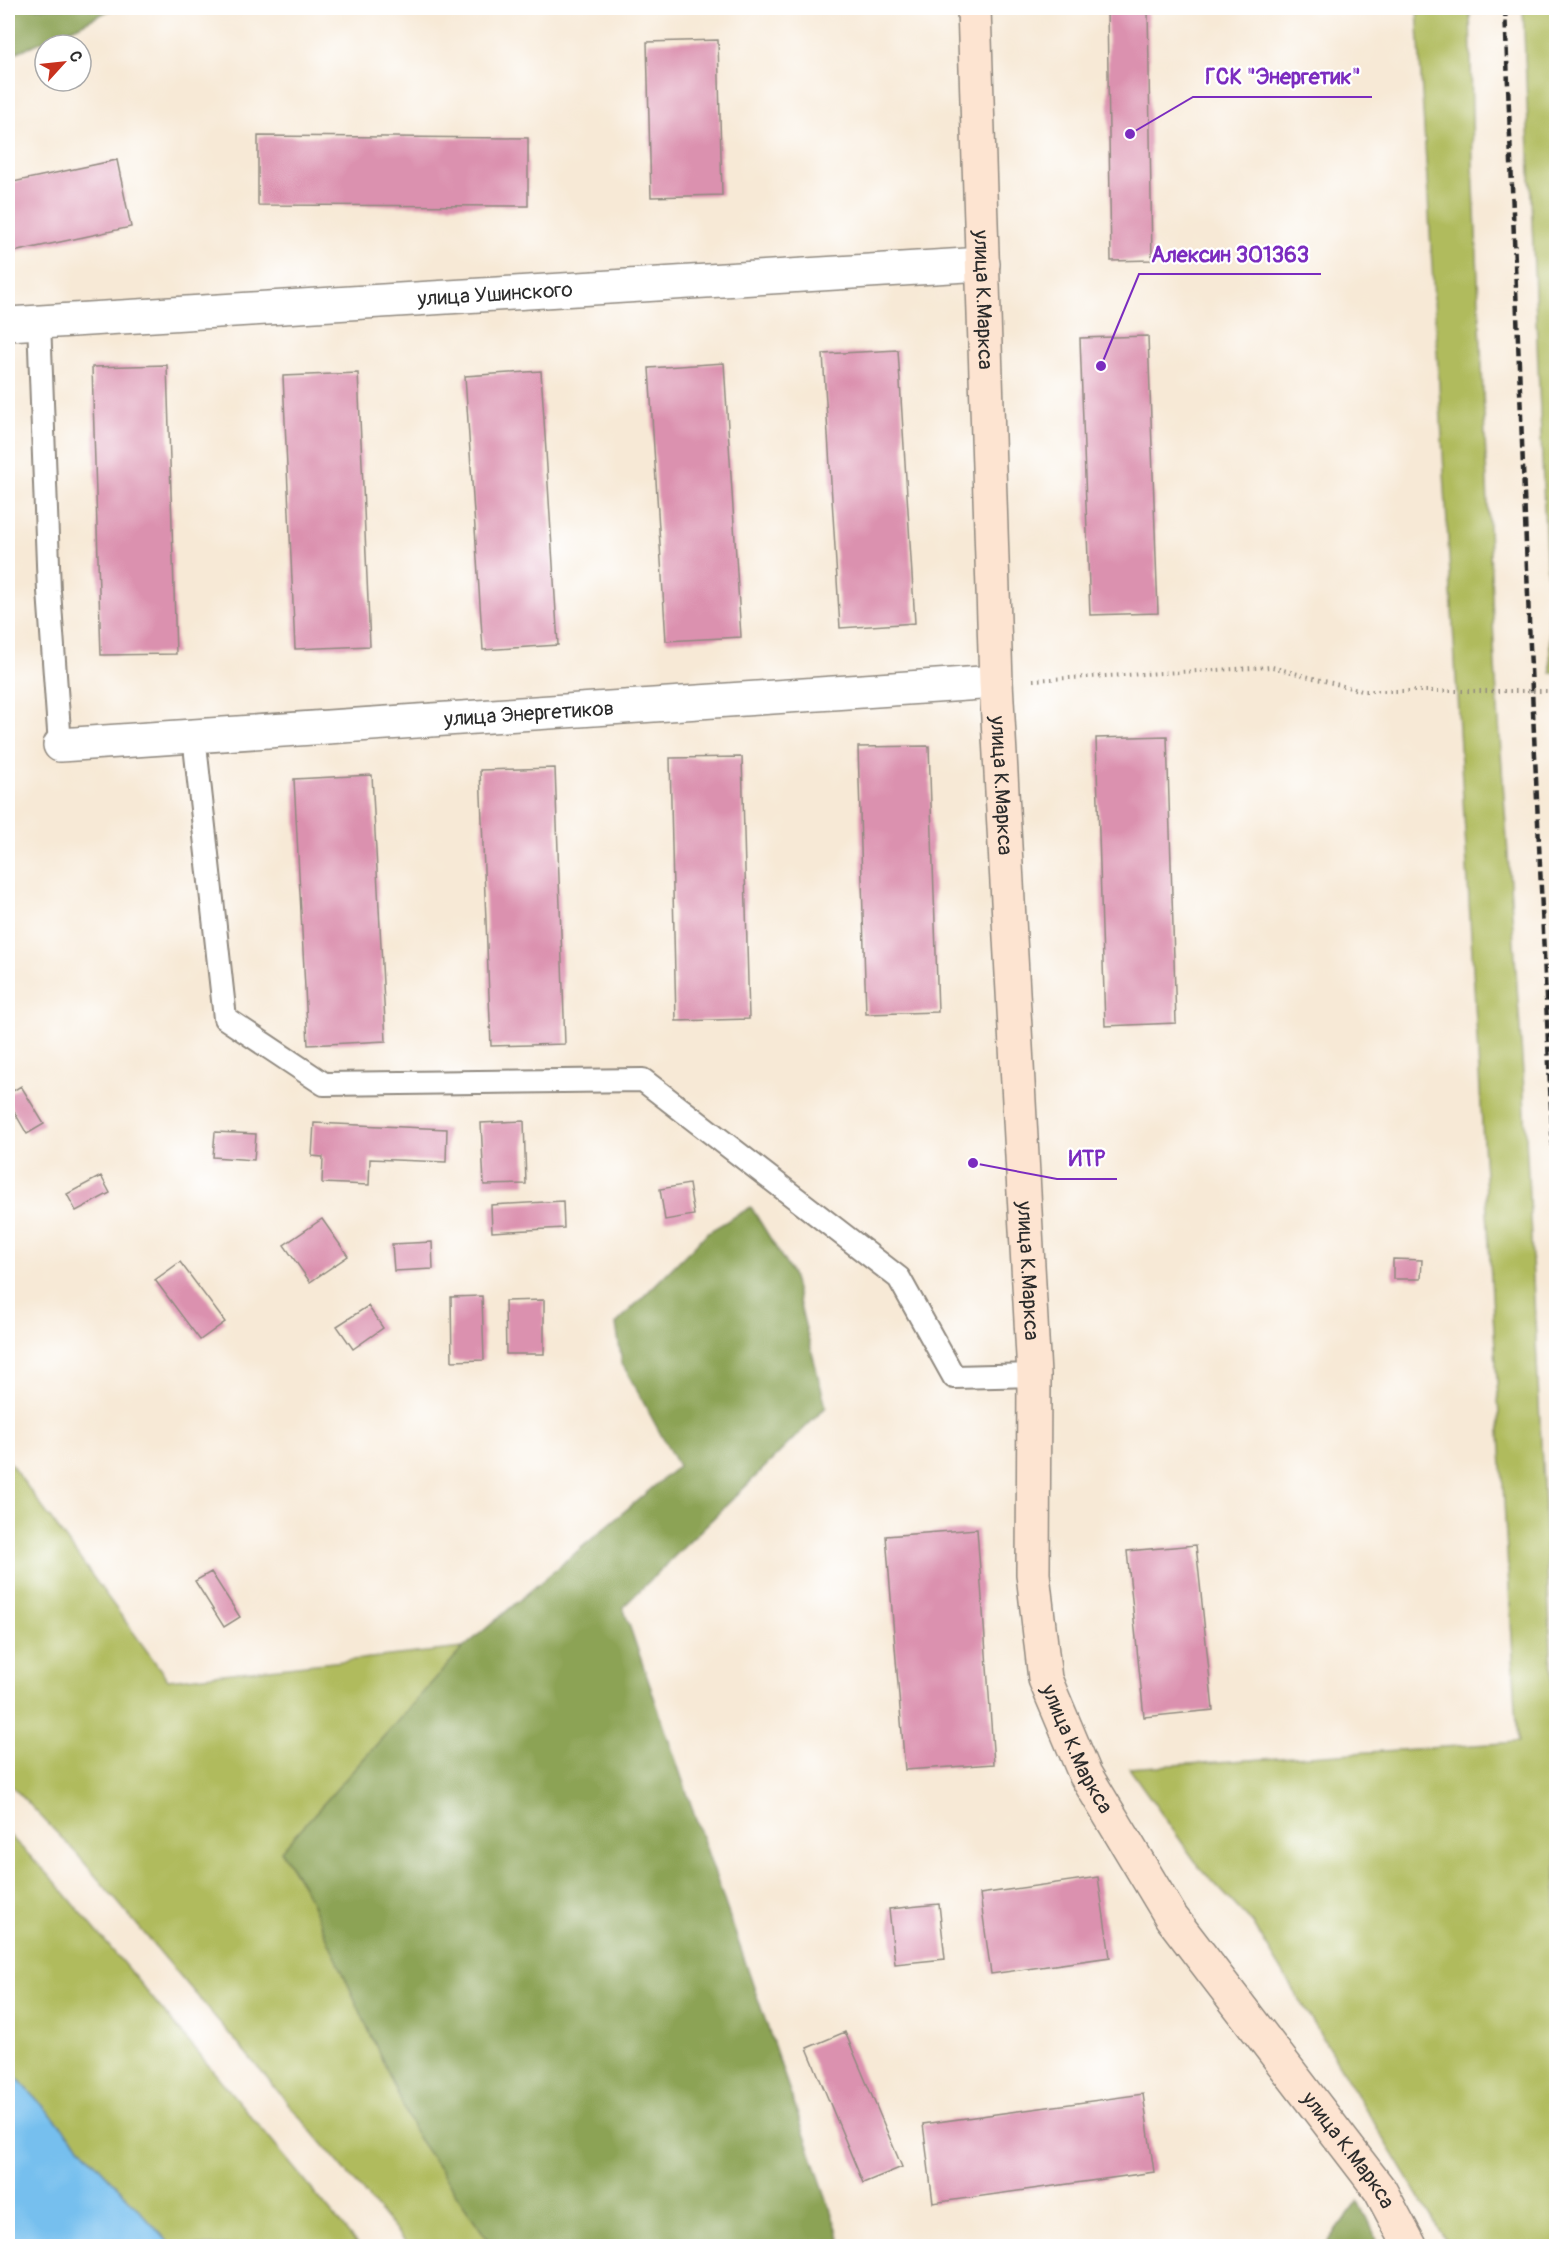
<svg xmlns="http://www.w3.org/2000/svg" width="1564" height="2254" font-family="Pangolin,sans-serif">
<rect width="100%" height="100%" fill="#fff"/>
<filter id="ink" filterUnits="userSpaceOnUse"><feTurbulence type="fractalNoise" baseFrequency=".0167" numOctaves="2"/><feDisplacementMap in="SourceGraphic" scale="12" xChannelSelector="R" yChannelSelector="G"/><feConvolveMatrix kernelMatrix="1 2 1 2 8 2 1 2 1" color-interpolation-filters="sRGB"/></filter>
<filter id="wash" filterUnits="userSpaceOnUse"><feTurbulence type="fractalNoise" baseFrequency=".008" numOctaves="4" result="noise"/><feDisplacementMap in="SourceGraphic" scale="24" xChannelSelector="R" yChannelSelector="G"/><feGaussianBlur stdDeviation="1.35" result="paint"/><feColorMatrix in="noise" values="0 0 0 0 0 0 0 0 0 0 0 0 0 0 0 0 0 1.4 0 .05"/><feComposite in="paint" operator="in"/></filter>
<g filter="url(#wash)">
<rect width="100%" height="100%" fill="#f7e9d6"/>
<!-- green -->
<path fill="#b0bb5d" stroke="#6e7344" stroke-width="1.5" d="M1417 8H1470L1473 164 1495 665 1523 1073 1556 1752V2246H1449L1254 1925 1200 1868 1129 1768 1518 1742Z
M1523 8H1556V673H1551Z
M8 1460 168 1680 463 1648 281 1851 305 1889 417 2137 492 2246H409L77 1854 8 1782Z
M8 1834 53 1879 359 2246H172L8 2068Z"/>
<!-- forest -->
<path fill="#8ca354" stroke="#5c6740" stroke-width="1.5" d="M8 8H114L78 26 8 56Z
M751 1207 792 1274 826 1407 623 1607 843 2246H492L417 2137 305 1889 281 1851 463 1648 678 1466 622 1363 616 1324 708 1232Z
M1358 2201 1379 2246H1324Z"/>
<!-- water -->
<path fill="#76bfee" stroke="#50758c" stroke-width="1.5" d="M8 2068 172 2246H8Z"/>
<g id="blocks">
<!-- building -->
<path fill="#db91af" d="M1107 8H1148L1152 260 1111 261Z
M718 40 722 195 651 197 647 42Z
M258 136 528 138V206L258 205Z
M117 160 131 227 8 253V183Z
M1148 336 1158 613 1090 615 1080 338Z
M898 350 915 623 840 628 823 354Z
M724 363 741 637 666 641 649 368Z
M167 365 176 654 101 655 92 367Z
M541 371 558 645 483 650 465 376Z
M358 373 370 646 295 649 283 376Z
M1167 736 1176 1023 1105 1026 1096 738Z
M929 746 938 1012 866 1014 858 747Z
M742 757 749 1019 676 1021 670 758Z
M555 768 565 1044 491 1046 480 770Z
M372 775 386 1041 308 1045 294 779Z
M21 1086 44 1124 27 1134 8 1101V1094Z
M524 1121 526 1184 484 1185 481 1123Z
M314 1123 447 1129 446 1162 370 1159 369 1185 322 1183 323 1157 312 1156Z
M215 1132 256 1134 254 1160 213 1157Z
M101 1176 110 1193 76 1211 67 1194Z
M689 1184 694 1215 665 1220 660 1189Z
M563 1201 564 1228 492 1232 491 1205Z
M322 1219 348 1256 310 1282 284 1245Z
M432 1242 433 1269 394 1271 392 1244Z
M1393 1259 1422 1260 1421 1279H1393Z
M180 1262 225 1322 200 1340 155 1280Z
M482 1296 484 1360 452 1361 451 1297Z
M544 1300V1354H506L505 1301Z
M368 1306 383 1328 353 1349 337 1326Z
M977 1529 994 1764 905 1770 886 1536Z
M1196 1545 1213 1710 1144 1717 1127 1551Z
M211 1572 240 1617 224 1627 195 1581Z
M1098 1877 1110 1957 991 1974 980 1894Z
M939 1904 945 1959 895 1964 889 1909Z
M845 2032 902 2167 863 2183 807 2048Z
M1143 2094 1154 2172 933 2203 923 2124Z"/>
</g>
</g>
<g filter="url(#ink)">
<use href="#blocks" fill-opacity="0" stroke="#918a80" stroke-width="1.5"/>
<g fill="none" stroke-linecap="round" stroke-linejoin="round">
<defs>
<path id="lane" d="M39 321 49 591 60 745
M194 736 225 1018 324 1084 643 1080 899 1278 954 1377 1034 1375"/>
<g id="street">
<path id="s1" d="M8 324 983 264"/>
<path id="s2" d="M60 745 996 682"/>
</g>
<g id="secondary">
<path id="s3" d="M974 8 996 682 1034 1375 1033 1574 1045 1679 1085 1774 1171 1917 1380 2190 1410 2246"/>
</g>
</defs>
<!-- lane casing -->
<use href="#lane" stroke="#918a80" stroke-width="26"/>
<!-- street casing -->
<use href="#street" stroke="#918a80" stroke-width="36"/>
<!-- secondary casing -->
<use href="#secondary" stroke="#918a80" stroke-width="36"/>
<!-- path -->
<path stroke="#918a80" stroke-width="4" stroke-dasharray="1.5 4.5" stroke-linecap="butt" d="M1033 680 1272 667 1362 691H1515"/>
<!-- lane -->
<use href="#lane" stroke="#fff" stroke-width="22"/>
<!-- street -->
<use href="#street" stroke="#fff" stroke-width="33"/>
<!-- secondary -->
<use href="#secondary" stroke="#fde4d1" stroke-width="33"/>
<!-- rail -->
<path stroke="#2b2b2b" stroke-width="4.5" stroke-dasharray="9 4.5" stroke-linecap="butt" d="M1505 8 1530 646 1556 1218"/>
<!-- path-bridge -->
<path stroke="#918a80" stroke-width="4" stroke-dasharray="1.5 4.5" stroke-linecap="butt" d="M1515 691H1556"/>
</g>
</g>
<g text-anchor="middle" stroke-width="4.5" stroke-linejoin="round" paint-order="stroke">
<!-- street labels -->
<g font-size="21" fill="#2b2b2b" stroke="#fff">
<text dy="7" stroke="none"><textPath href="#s1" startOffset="488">улица Ушинского</textPath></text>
<text dy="7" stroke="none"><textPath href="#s3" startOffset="292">улица К.Маркса</textPath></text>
<text dy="7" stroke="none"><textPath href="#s2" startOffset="470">улица Энергетиков</textPath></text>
<text dy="7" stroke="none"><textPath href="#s3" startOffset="778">улица К.Маркса</textPath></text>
<text dy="7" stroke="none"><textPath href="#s3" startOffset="1264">улица К.Маркса</textPath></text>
<text dy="7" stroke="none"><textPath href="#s3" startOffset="1750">улица К.Маркса</textPath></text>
<text dy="7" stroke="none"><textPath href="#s3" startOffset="2236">улица К.Маркса</textPath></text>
</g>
</g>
<!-- callouts -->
<path fill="none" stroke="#7b2cbf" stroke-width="2" d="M1130 134L1193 97H1372M1101 366L1139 274H1321M973 1163L1057 1179H1117"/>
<g fill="#7b2cbf" stroke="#fff" stroke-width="2">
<circle cx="1130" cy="134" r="6"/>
<circle cx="1101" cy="366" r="6"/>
<circle cx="973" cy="1163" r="6"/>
</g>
<g font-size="22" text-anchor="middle" font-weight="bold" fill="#7b2cbf" stroke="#fff" stroke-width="4.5" stroke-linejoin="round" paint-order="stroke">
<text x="1283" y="84">ГСК "Энергетик"</text>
<text x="1230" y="262">Алексин 301363</text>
<text x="1087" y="1166">ИТР</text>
</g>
<!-- margin -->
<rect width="1564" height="2254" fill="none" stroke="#fff" stroke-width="30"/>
<!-- north arrow -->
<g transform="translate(63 63) rotate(63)"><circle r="28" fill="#ffffff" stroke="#aaaaaa" stroke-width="1.5"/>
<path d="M0-4.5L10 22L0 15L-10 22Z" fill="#c8321e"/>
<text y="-9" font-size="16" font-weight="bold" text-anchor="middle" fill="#2b2b2b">С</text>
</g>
</svg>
